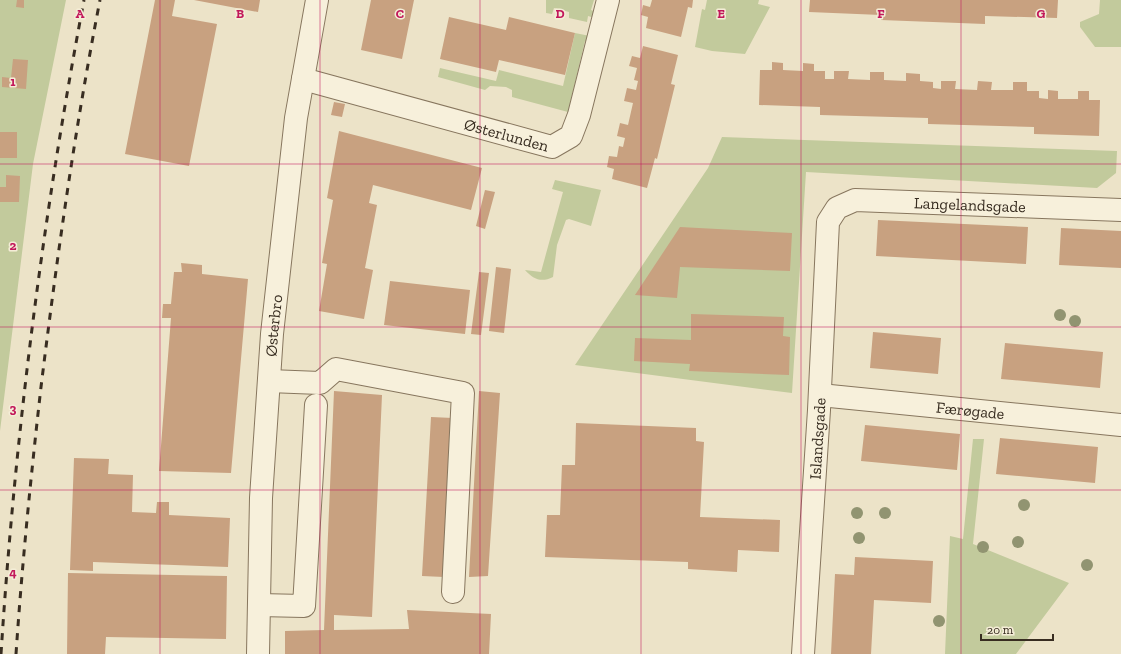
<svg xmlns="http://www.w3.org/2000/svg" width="1121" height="654" font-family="'Zilla Slab',serif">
<rect width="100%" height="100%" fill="#ece3c8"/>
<!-- green -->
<path fill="#c2ca9c" d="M0 0H66L33 164 0 431Z
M546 0H594L591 10 596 12 595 18 588 16 587 22 569 18V12L554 8 552 14 546 13Z
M707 0H759L758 4 770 7 745 54 712 51 695 47 702 9 705 10Z
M1100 0H1121V47H1095L1080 27V22L1099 14Z
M575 33 590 36 589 41H585L568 112 512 97V90L506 87 490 86 485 90 438 77 440 68 496 81 499 70 563 86Z
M722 137 1117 151 1116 173 1097 188 806 172 792 393 575 365 708 168Z
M555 180 601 190 591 226 569 219 566 220 557 245 553 277C541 283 533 279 525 270L541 272 563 192 552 189Z
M973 439H984L973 544 1069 583 1016 654H945L950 536 963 539Z"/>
<!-- building -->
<path fill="#c8a180" d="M17 0H24V8L16 7Z
M155 0H175L172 16 217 24 189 166 125 154Z
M194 0H260L258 12Z
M371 0H414L402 59 361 50Z
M652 0H693L692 8 688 7 681 37 646 28 648 17 641 15 643 5 650 7Z
M810 0H1058L1057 18 985 16V24L881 20V15L809 12Z
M449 17 506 30 509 17 575 33 565 75 499 60 496 72 440 59Z
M643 46 678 55 671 84 675 85 657 159 655 158 647 188 612 179 614 169 607 167 609 156 617 157 619 146 623 147 625 138 617 136 620 123 628 125 633 103 624 101 627 88 636 90 638 81 634 80 637 68 629 66 632 56 640 58Z
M13 59 28 60 26 89 2 87V77L11 78Z
M772 62 783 63V70L803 71V63L814 64V71H825V79H834V71H849L848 79 870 80V72H884V80L906 81V73L920 74V81L933 82V88L941 89V81H956L955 89 977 90 978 81 992 82 991 90H1013V82H1027V91H1039V98L1048 99V90L1058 91V99H1078V91H1089V100H1100L1099 136 1034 134V127L928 124V118L820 115V107L759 105 760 70H772Z
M334 102 345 104 342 117 331 115Z
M339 131 482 168 471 210 373 185 369 203 377 205 365 268 373 270 364 319 319 311 327 264 322 263 333 200 327 198Z
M0 132H17V158H0Z
M6 175 20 176 19 202H0V187H6Z
M485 190 495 192 485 229 476 226Z
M878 220 1028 227 1026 264 876 256Z
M680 227 792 233 790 271 680 267 677 298 635 295Z
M1061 228 1121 231V268L1059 265Z
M181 263 202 265V274L248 279 231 473 159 471 171 318H162L163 304H171L174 272H182Z
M496 267 511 269 504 333 489 331Z
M479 272 489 273 481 335 471 334Z
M390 281 470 290 465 334 384 325Z
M691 314 784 317 783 336 790 337 789 375 689 371 690 364 634 361 635 338 691 340Z
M873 332 941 338 938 374 870 368Z
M1005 343 1103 352 1100 388 1001 379Z
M334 391 382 395 372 617 334 615V630L409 629 407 610 491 614 489 654H285V631L324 630Z
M479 391 500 393 488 576 469 577Z
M431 417 453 418 444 577 422 576Z
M576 423 696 428V441L704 442 700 517 780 520 779 552 738 550 737 572 688 569V562L545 557 547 515H560L562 465H575Z
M865 425 960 434 957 470 861 461Z
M1000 438 1098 447 1095 483 996 474Z
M74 458 109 459 108 474 133 475 132 512 156 513 157 502H169V515L230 518 228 567 93 562V571L70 570Z
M855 557 933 561 931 603 874 600 871 654H831L835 574 854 575Z
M68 573 227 576 226 639 106 637 105 654H67Z"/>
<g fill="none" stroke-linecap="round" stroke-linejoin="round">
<defs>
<g id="minor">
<path id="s1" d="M303 79 552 147 571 136 579 115 608 0"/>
<path d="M269 381 320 383 336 369 463 393 453 592"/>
<path id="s2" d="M820 395 1121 425"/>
<path d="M259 605 304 606 316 405"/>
<path id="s3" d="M258 654 261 498 272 334 296 118 317 0"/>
<path id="s4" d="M803 654 819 410 828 222 837 208 855 200 1121 210"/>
</g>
</defs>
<!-- minor casing -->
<use href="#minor" stroke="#87765e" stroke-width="24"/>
<!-- minor -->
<use href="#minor" stroke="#f7f0db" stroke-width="22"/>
<!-- rail -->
<path stroke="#382d21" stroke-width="3" stroke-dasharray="7 7" stroke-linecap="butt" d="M1 654C15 435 43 216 84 0
M16 654C22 565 31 475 41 387 57 257 75 128 100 0"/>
</g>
<!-- trees -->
<g fill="#919471">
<circle cx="1060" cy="315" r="6"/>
<circle cx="1075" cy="321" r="6"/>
<circle cx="1024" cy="505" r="6"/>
<circle cx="857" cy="513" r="6"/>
<circle cx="885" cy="513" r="6"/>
<circle cx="859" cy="538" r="6"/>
<circle cx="1018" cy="542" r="6"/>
<circle cx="983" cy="547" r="6"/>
<circle cx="1087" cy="565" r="6"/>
<circle cx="939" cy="621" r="6"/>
</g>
<!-- grid -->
<path fill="none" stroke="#c2185b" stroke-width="1" stroke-opacity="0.55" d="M160 0V654M320 0V654M480 0V654M641 0V654M801 0V654M961 0V654M0 164H1121M0 327H1121M0 490H1121"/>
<g text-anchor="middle" stroke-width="3" stroke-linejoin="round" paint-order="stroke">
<!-- street labels -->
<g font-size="16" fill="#382d21" stroke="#f4edd7">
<text dy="6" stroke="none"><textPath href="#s1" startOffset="211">Østerlunden</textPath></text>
<text dy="6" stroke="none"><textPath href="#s4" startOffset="584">Langelandsgade</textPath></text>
<text dy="6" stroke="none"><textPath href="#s3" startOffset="329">Østerbro</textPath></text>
<text dy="6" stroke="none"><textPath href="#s2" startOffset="151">Færøgade</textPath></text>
<text dy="6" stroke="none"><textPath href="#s4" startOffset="216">Islandsgade</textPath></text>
</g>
</g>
<g font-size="13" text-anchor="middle" font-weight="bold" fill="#c2185b" stroke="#f4edd7" stroke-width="3" stroke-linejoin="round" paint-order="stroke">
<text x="80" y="18">A</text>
<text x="240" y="18">B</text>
<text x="400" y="18">C</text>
<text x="560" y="18">D</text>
<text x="721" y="18">E</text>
<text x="881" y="18">F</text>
<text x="1041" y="18">G</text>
<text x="13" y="86">1</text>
<text x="13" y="250">2</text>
<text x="13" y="413">3</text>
<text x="13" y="577">4</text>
</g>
<!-- scale -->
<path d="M981 634v6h72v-6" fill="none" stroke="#382d21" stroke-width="2"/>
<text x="987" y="634" font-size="12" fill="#382d21" stroke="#f4edd7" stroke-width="3" paint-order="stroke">20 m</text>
</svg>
